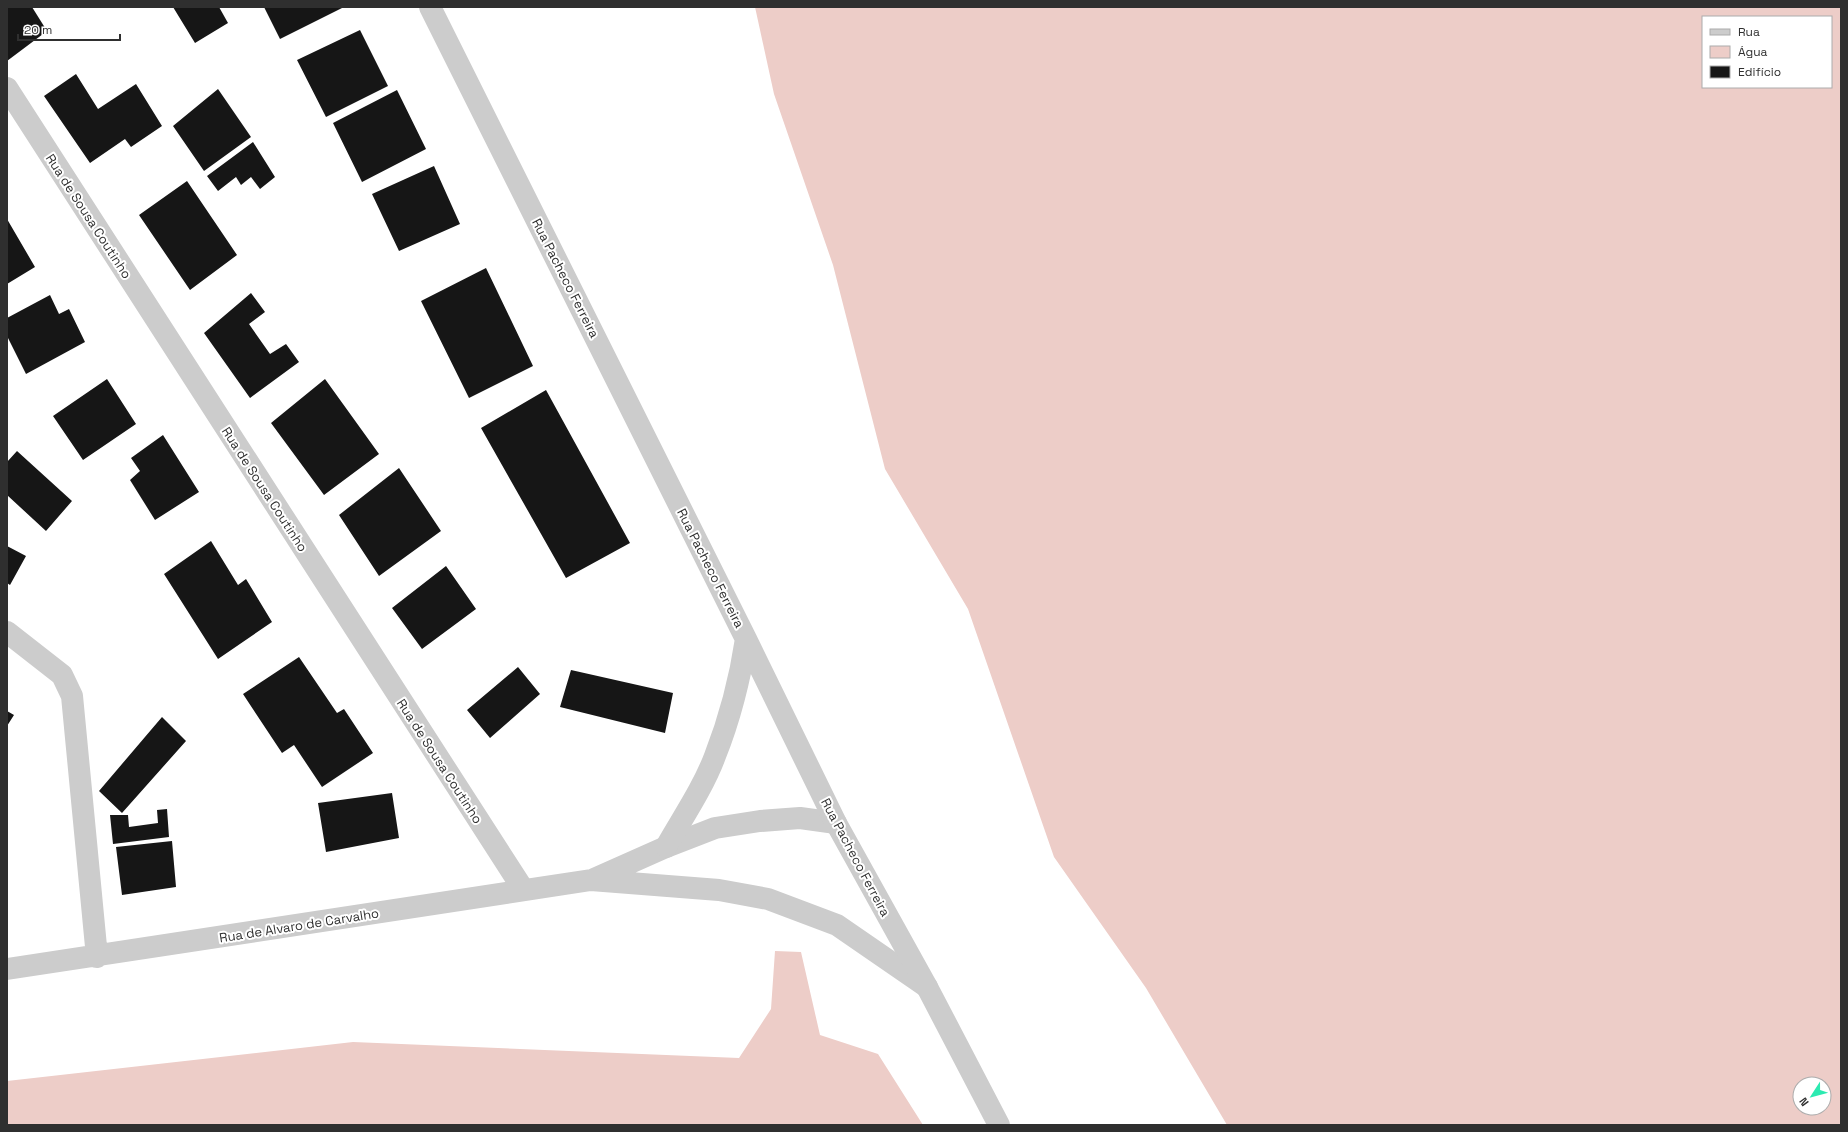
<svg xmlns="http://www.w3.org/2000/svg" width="1848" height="1132" font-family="'Space Grotesk',sans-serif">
<rect width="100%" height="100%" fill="#fff"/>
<!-- water -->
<path fill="#edcdc8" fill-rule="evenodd" d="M755 7H1841V1125H1227L1146 988 1054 857 968 609 885 469 833 265 774 94ZM1703 17H1831V87H1703ZM1800 1084H1824V1108H1800Z
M775 951 801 952 820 1035 878 1054 923 1125H7V1081L353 1042 739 1058 771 1009Z"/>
<!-- building -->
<path fill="#161616" d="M7 7H32L47 31 7 61Z
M173 7H219L228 23 195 43Z
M264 7H344L280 39Z
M360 30 388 86 326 117 297 60Z
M76 74 98 109 136 84 162 126 131 147 125 139 90 163 44 96Z
M218 89 251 137 204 171 173 126Z
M397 90 426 149 362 182 333 123Z
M253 142 275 177 260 189 251 177 241 185 236 177 218 191 207 176Z
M434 166 460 224 399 251 372 194Z
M187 181 237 255 190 290 139 215Z
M7 219 35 267 7 284Z
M486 268 533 366 469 398 421 301Z
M251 293 265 312 249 324 270 354 286 344 299 362 250 398 204 333Z
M50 295 59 314 69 309 85 342 26 374 7 336V318Z
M107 379 136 424 83 460 53 416Z
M325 379 379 454 324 495 271 423Z
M546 390 630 543 566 578 481 428Z
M163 435 199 492 155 520 130 480 140 471 131 458Z
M17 451 72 501 46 531 7 495V462Z
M399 468 441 531 379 576 339 515Z
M211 541 238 585 246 579 272 622 218 659 164 574Z
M7 546 26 556 10 585 7 583Z
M446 566 476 609 422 649 392 608Z
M299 657 337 713 344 709 373 753 322 787 294 745 282 753 243 694Z
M518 667 540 694 490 738 467 710Z
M571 670 673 693 665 733 560 707Z
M7 711 14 715 7 726Z
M162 717 186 741 122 813 99 791Z
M392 793 399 838 326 852 318 803Z
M167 809 169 837 113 844 110 815H128L129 827 158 823 157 810Z
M172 841 176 887 122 895 116 847Z"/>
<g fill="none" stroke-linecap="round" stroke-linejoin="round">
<!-- minor -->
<path stroke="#ccc" stroke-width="22" d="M7 88 523 889
M7 632 62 675 72 696 97 957
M594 879 666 847 715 828 760 821 800 818 836 823
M7 969 591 880 719 890 768 899 837 925 927 987"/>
<!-- tertiary -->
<path stroke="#ccc" stroke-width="22" d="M430 7 746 639 836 823 927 987 999 1125
M666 847C683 817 703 788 715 756 730 718 740 679 746 639"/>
</g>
<g text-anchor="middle" stroke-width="4" stroke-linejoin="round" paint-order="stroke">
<!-- street labels -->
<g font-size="13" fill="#2f2f2f" stroke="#fff">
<text transform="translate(89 216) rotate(57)" y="5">Rua de Sousa Coutinho</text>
<text transform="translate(566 278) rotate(63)" y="5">Rua Pacheco Ferreira</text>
<text transform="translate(265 489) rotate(57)" y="5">Rua de Sousa Coutinho</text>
<text transform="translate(711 568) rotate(63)" y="5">Rua Pacheco Ferreira</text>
<text transform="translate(440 761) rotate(57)" y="5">Rua de Sousa Coutinho</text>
<text transform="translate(856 857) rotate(62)" y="5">Rua Pacheco Ferreira</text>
<text transform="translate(299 925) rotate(-9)" y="5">Rua de Alvaro de Carvalho</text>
</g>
</g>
<!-- border -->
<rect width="1848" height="1132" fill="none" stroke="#2f2f2f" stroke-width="16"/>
<!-- legend -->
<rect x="1702" y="16" width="130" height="72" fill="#ffffff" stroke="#acacac"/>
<rect x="1710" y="29" width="20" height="6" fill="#cccccc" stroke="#acacac"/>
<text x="1738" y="36" font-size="12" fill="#2f2f2f">Rua</text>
<rect x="1710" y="46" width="20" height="12" fill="#edcdc8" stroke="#acacac"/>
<text x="1738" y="56" font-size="12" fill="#2f2f2f">Água</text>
<rect x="1710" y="66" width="20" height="12" fill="#161616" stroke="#acacac"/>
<text x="1738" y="76" font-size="12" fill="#2f2f2f">Edifício</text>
<!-- north arrow -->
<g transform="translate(1812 1096) rotate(234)"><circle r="19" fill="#ffffff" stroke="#acacac"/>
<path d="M0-3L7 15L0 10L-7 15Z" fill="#2ceab1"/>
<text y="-6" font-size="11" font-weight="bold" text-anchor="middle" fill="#2f2f2f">N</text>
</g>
<!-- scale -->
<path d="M18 34v6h102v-6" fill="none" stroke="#2f2f2f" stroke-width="2"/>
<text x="24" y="34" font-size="12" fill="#2f2f2f" stroke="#ffffff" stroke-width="3" paint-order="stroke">20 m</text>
</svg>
